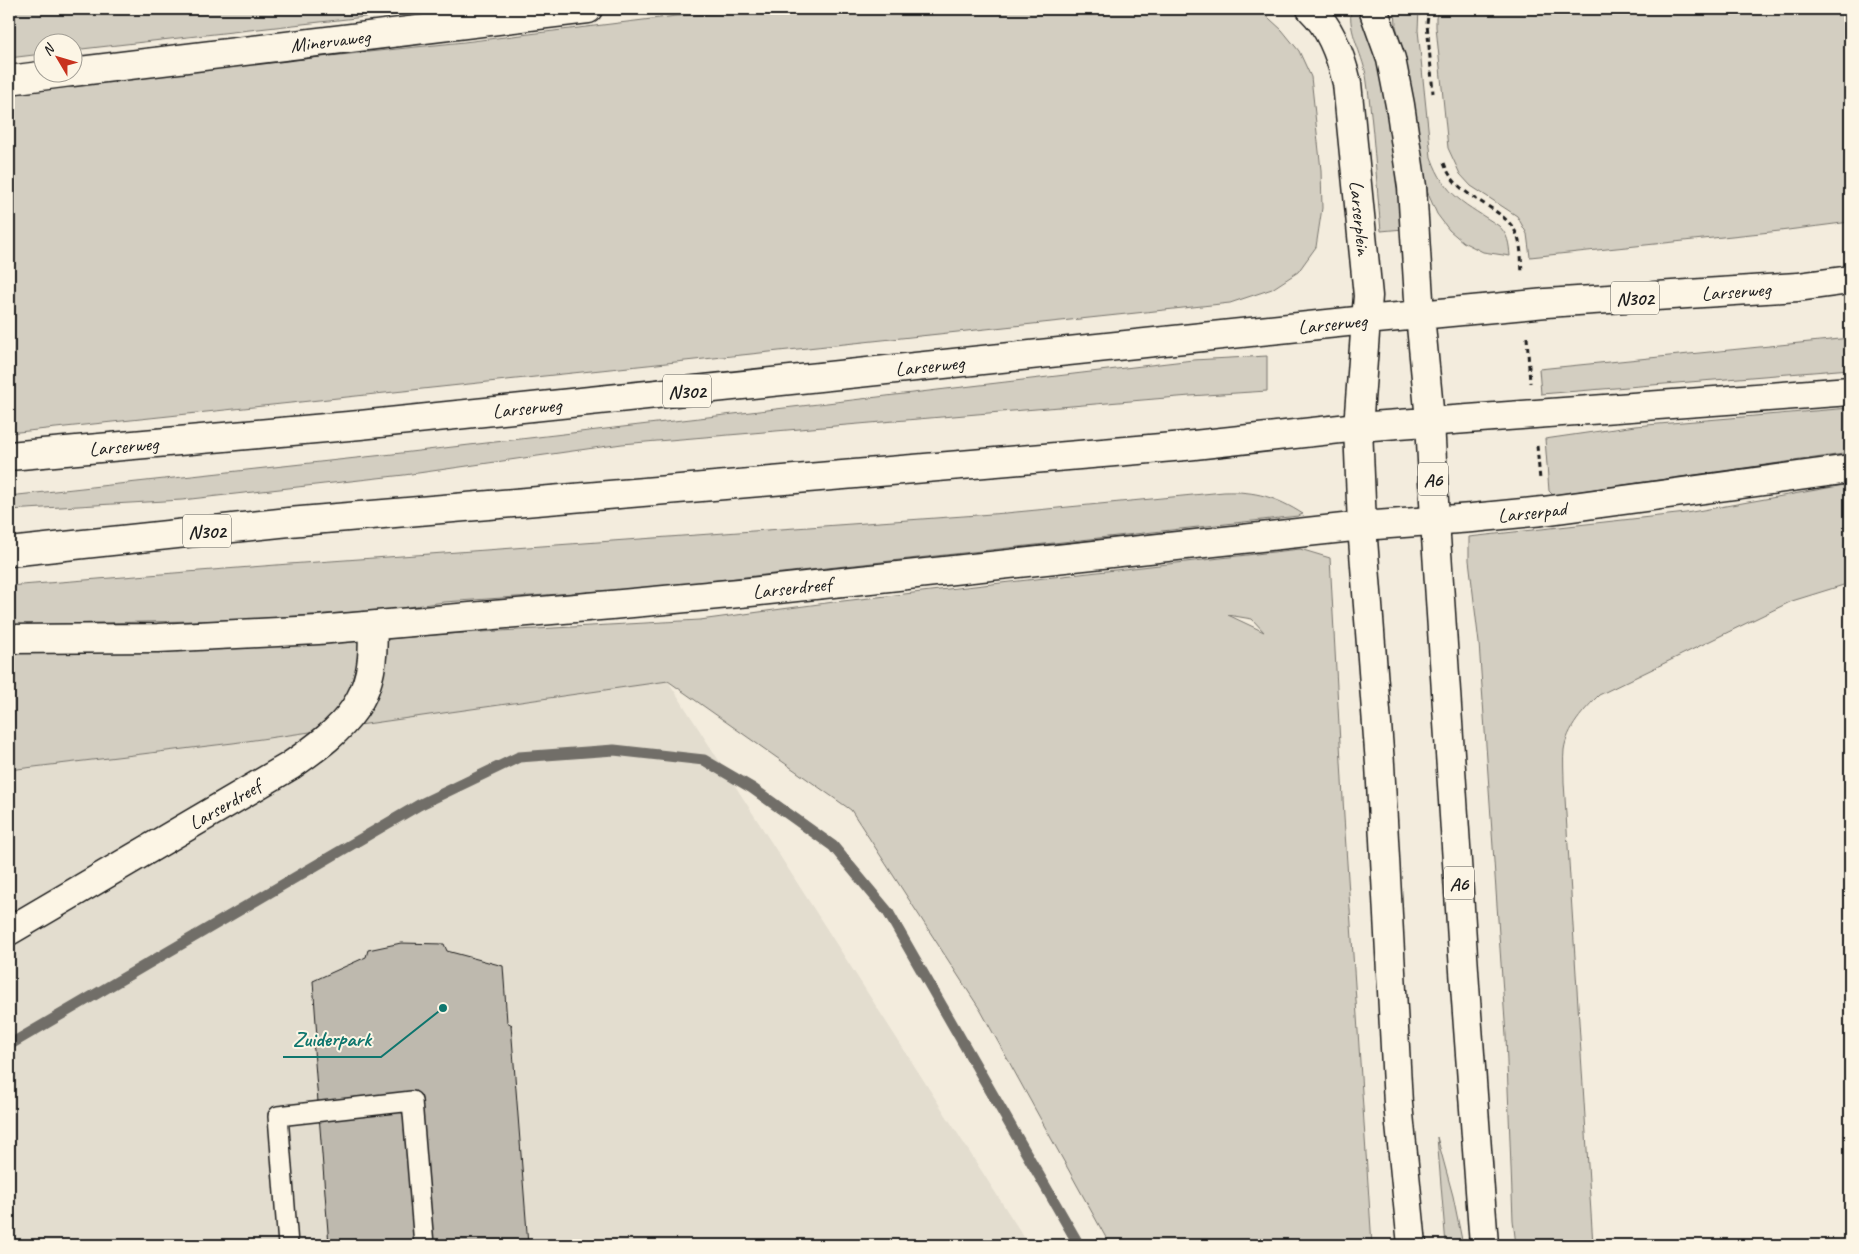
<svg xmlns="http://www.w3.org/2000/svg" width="1859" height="1254" font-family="Caveat,sans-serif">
<rect width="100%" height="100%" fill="#f3ecdd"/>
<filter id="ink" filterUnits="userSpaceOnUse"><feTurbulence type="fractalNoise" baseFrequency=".02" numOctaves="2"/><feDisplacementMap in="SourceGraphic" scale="10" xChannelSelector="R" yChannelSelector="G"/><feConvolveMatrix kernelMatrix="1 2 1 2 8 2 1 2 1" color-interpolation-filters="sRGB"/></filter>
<g filter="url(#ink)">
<!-- built -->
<path fill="#e3ddcf" d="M668 681 1029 1245H9V770L233 743Z"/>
<!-- green -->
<path fill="#d3cec1" stroke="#78756e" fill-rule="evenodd" d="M9 9H435L73 50 72 42H42V54L9 58Z
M805 9H1259L1282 30 1299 51 1311 77 1321 170 1322 208 1316 247 1298 272 1272 289 1230 303 9 433V95L178 72 464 42 676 16Z
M1351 9H1362L1383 56 1403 229 1381 231C1376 180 1374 127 1366 75 1362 53 1348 32 1351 9Z
M1395 9H1419L1418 30 1431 157C1445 197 1466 204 1499 226 1508 235 1509 243 1510 256L1483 252 1463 242 1449 230 1437 214 1429 196 1412 135 1404 54 1396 26Z
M1438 9H1850V222L1780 231 1530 257 1527 234 1517 216 1471 186 1460 174 1448 148 1436 27V18Z
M1850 338V369L1541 394 1539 369Z
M1267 356V391L1190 396 622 444 404 475 182 500 9 510V496L393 454 1193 360Z
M1850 408V453L1553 495 1549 491 1545 439 1635 426Z
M1850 484V583L1792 601 1599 695C1584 710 1567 728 1564 750 1563 760 1564 772 1564 782L1593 1245H1516L1513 1220 1506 1036 1479 643 1469 560V537L1686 513Z
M1224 492C1256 491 1276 497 1303 514L1298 516 646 588 444 602 387 610 236 620 9 625V586L289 564 1006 513Z
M1300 549 1330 558 1344 817 1372 1245H1110L981 1011 851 810 668 681 233 743 9 770V652L228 648 327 644 445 634 700 620 834 602ZM1228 615 1252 619 1264 632Z
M1437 1137 1453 1196 1463 1245H1446Z"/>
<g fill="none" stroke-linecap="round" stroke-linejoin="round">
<!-- stream -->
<path stroke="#716e68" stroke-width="11" d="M9 1045 419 805 519 757 614 750 704 760 752 788 833 846 888 912 1079 1245"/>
</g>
<!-- building -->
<path fill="#beb9ae" stroke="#1c1c1c" d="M401 943 444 944 447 951 503 966 507 1022 512 1025H511L528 1245H329L314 1050 312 1042 317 1037 313 981 366 957 368 950Z"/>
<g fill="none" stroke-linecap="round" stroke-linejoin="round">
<defs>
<path id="service" d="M288 1245 278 1116 412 1101 424 1245"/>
<g id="minor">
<path id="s1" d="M9 639 158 638 318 630 611 605 750 592 1362 526 1472 518 1543 511 1850 469"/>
<path id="s2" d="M9 931 290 766C346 727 378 700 372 626"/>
</g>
<g id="tertiary">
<path id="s3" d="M1311 9C1331 28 1341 57 1347 83L1368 296 1366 320"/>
<path d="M1373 9 1391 59 1400 105 1412 187 1420 315"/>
<path id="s4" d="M72 72 588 9"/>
<path d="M9 80 71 72"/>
</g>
<g id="primary">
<path id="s5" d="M9 456 360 425 1366 320"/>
<path d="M9 552 289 522 1185 446 1358 427"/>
</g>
<path id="trunk" d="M1850 280 1798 287 1546 303 1366 320 1358 427 1850 391
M1420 315 1430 420"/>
<path id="motorway" d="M1430 420 1435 521 1465 986 1484 1245
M1358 427 1362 526 1380 764 1398 1104 1412 1245"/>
</defs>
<!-- service casing -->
<use href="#service" stroke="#1c1c1c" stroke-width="22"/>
<!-- minor casing -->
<use href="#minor" stroke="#1c1c1c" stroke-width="31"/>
<!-- tertiary casing -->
<use href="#tertiary" stroke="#1c1c1c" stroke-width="31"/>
<!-- primary casing -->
<use href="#primary" stroke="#1c1c1c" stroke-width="31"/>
<!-- trunk casing -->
<use href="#trunk" stroke="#1c1c1c" stroke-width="31"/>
<!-- motorway casing -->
<use href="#motorway" stroke="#1c1c1c" stroke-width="31"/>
<!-- path -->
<path stroke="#1c1c1c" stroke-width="3" stroke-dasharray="5 4" stroke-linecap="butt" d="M1429 9 1427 23 1433 93
M1444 163C1457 200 1499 203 1515 231 1522 243 1521 261 1522 273
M1527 337 1530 383
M1537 446 1540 480"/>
<!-- service -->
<use href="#service" stroke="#fcf5e5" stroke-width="19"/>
<!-- minor -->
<use href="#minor" stroke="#fcf5e5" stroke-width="28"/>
<!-- tertiary -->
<use href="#tertiary" stroke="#fcf5e5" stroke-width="28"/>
<!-- primary -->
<use href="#primary" stroke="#fcf5e5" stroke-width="28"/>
<!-- trunk -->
<use href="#trunk" stroke="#fcf5e5" stroke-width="28"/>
<!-- motorway -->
<use href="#motorway" stroke="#fcf5e5" stroke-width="28"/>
</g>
</g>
<g text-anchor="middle" stroke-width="4" stroke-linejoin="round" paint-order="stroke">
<!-- shield labels -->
<g fill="#fcf5e5" stroke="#5f5d58" stroke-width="1">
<rect x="1611" y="281.5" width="48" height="33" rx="4"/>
<rect x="663" y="374.5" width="48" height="33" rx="4"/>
<rect x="1418" y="462.5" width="30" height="33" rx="4"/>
<rect x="183" y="514.5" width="48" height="33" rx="4"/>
<rect x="1444" y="866.5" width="30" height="33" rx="4"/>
</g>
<g font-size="19" font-weight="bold" fill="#1c1c1c">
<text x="1635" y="305">N302</text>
<text x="687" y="398">N302</text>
<text x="1433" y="486">A6</text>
<text x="207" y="538">N302</text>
<text x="1459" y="890">A6</text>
</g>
<!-- street labels -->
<g font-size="20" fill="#1c1c1c" stroke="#fcf5e5">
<text dy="7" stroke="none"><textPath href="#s4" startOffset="260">Minervaweg</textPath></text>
<text dy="7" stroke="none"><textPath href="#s3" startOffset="219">Larserplein</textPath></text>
<text transform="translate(1736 291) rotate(-4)" y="7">Larserweg</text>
<text dy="7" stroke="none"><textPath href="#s5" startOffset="1330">Larserweg</textPath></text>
<text dy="7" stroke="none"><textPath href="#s5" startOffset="925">Larserweg</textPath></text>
<text dy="7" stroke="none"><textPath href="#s5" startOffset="520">Larserweg</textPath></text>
<text dy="7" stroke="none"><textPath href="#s5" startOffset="115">Larserweg</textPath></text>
<text dy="7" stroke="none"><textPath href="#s1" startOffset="1529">Larserpad</textPath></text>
<text dy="7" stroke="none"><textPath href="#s1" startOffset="785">Larserdreef</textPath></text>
<text dy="7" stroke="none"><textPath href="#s2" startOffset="250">Larserdreef</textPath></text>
</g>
</g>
<!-- callouts -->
<path fill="none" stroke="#0f766e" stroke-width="2" d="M443 1008L381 1057H283"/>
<circle fill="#0f766e" stroke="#fcf5e5" stroke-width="2" cx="443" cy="1008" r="5"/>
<g font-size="21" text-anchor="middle" font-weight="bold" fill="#0f766e" stroke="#fcf5e5" stroke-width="4" stroke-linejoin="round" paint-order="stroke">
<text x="332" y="1046">Zuiderpark</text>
</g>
<!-- margin -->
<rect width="1859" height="1254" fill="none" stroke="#fcf5e5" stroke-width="30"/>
<rect x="15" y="15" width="1829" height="1224" fill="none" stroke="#1c1c1c" stroke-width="2" filter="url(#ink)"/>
<!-- north arrow -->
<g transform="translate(58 58) rotate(308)"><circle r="24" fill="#fcf5e5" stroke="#a29e95"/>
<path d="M0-4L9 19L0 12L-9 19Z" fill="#c8321e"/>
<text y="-8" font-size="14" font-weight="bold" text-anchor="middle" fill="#1c1c1c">N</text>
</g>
</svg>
